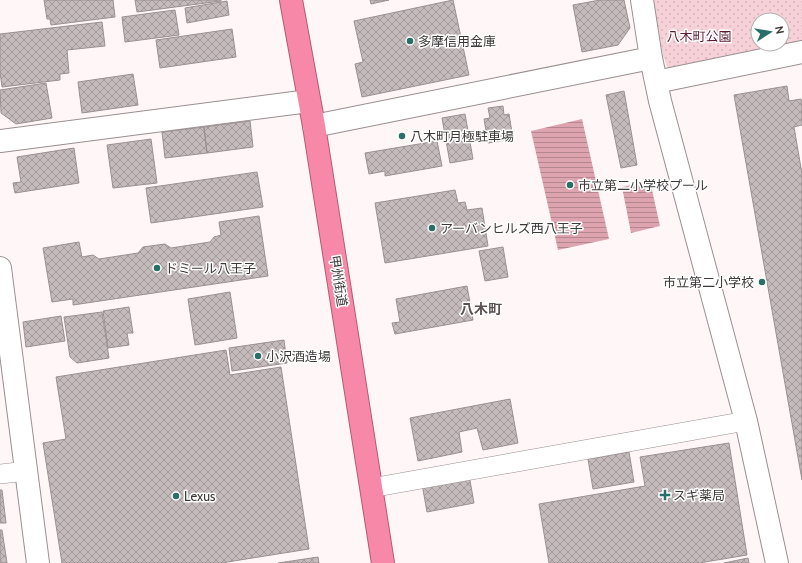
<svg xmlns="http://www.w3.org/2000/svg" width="802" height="563" font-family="Cabin,'Noto Sans JP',sans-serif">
<defs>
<pattern id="park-dots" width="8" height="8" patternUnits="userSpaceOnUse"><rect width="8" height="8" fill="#f7d1d8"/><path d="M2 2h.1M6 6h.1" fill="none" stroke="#d5b4ba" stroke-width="1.8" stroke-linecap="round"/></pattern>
<pattern id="water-rules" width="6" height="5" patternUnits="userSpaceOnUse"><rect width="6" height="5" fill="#dda3af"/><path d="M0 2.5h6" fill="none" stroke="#b4868f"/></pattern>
<pattern id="building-cross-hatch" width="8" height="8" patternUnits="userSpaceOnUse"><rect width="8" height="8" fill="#c5babc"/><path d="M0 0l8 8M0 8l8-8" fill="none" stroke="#a1989a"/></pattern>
</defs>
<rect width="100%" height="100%" fill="#fff6f7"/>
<!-- park -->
<path fill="url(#park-dots)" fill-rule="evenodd" d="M653 0H802V52L669 80 667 66 663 56ZM758 20H782V44H758Z"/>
<!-- water -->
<path fill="url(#water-rules)" d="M582 119 609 239 558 250 531 131Z
M650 181 660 226 631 233 622 187Z"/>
<!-- building -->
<path fill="url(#building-cross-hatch)" stroke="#9a9092" d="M44 0H113L115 17 51 25 50 19H47Z
M135 0H221V1L137 12Z
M370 0H389L371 4Z
M453 0 469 75 362 97 355 64 363 62 354 21Z
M600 0H624L630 28 618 45 582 52 573 5Z
M227 1 229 15 187 23 185 8Z
M175 10 179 35 125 42 122 17Z
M102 22 105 46 67 50 69 73 60 74V80L2 87 0 72V34Z
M232 29 236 57 160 68 156 40Z
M133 74 138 105 82 113 78 82Z
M46 83 52 118 16 124 1 113 0 90Z
M787 86 789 101 801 99 802 103V125L794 127 802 174V480L734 95Z
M624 91 637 165 621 168 606 95Z
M503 106 504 115 509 114 513 139 488 143 484 119 490 118 488 108Z
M465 114 473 159 450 163 442 118Z
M250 121 253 147 207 153 204 127Z
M204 127 207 153 165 158 162 132Z
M151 139 157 183 113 188 107 145Z
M437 141 442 166 385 176V171L369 174 365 153Z
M74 148 79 183 15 193 13 183 21 182 17 157Z
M257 172 263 207 151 223 146 188Z
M455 190 458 203 465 202 467 210 482 208 488 246 385 263 375 203Z
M259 216 268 276 73 305V299L52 302 43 248 79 242 82 257 93 255 99 259 138 253 143 247 165 244 171 248 210 242 214 237 221 235 219 222Z
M503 247 508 277 485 281 479 251Z
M467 286 473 320 395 334 392 323 400 322 396 299Z
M230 292 237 338 195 345 188 299Z
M129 307 133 333H127L129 345 108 348 103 311Z
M102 312 109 358 77 363 70 357 64 317Z
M61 316 65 341 26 347 23 322Z
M284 340 287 363 232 371 229 348Z
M226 350 230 375 281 367 309 549 221 563H62L43 443 66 439 56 377Z
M510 399 518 443 483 450 477 428 459 432 462 452 418 461 410 418Z
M729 443 747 555 699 563H549L539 504 645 486 640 457Z
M629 452 634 482 593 489 588 459Z
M469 475 474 503 427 512 422 484Z
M0 490H2L6 523H0Z
M0 530H2L7 563H0Z
M318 557 319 563H278Z
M748 558 749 563H724Z"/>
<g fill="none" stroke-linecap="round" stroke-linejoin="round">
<defs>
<path id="service" d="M0 474 27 471
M371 488 746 421"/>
<path id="minor" d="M642 0 651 58 660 101 746 421 777 563
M656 82 802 52
M314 126 651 58
M0 141 309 101"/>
<path id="tertiary" d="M0 268 38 563"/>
<path id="trunk" d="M291 0 314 126 383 563"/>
</defs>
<!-- service casing -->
<use href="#service" stroke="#9a8f91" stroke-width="20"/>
<!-- minor casing -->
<use href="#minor" stroke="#9a8f91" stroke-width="24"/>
<!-- tertiary casing -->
<use href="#tertiary" stroke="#9a8f91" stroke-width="24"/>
<!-- trunk casing -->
<use href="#trunk" stroke="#b55973" stroke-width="24"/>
<!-- service -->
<use href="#service" stroke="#fff" stroke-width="19"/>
<!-- minor -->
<use href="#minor" stroke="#fff" stroke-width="22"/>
<!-- tertiary -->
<use href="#tertiary" stroke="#fff" stroke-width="22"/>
<!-- trunk -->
<use href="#trunk" stroke="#f888a8" stroke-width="22"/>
</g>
<!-- markers -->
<g fill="#276f67" stroke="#fff" stroke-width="1.5">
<circle cx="410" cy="41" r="4"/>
<circle cx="402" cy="136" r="4"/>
<circle cx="570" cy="185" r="4"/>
<circle cx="432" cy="228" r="4"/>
<circle cx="157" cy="268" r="4"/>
<circle cx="762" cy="282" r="4"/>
<circle cx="258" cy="356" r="4"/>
<path d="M663 489h4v4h4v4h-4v4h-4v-4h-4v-4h4z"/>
<circle cx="176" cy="496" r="4"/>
</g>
<g text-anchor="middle" stroke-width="3" stroke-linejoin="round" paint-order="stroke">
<!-- park labels -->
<g font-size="13" fill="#5b182e" stroke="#fff">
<text x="699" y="41">八木町公園</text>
</g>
<!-- poi labels -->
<g font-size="13" fill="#3d3939" stroke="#fff" text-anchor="start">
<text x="418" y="46">多摩信用金庫</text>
<text x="410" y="141">八木町月極駐車場</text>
<text x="578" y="190">市立第二小学校プール</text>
<text x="440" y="233">アーバンヒルズ西八王子</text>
<text x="165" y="273">ドミール八王子</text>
<text x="754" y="287" text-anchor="end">市立第二小学校</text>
<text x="266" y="361">小沢酒造場</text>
<text x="673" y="500">スギ薬局</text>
<text x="184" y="501">Lexus</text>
</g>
<!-- street labels -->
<g font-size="13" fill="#3d3939" stroke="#fff">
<text transform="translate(339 281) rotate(81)" y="5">甲州街道</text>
</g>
<!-- neighbourhood labels -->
<g font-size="14" font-weight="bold" fill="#595052" stroke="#fff">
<text x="481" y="314">八木町</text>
</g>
</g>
<!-- north arrow -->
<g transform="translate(770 32) rotate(78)"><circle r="19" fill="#ffffff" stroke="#b1b0b0"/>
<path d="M0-3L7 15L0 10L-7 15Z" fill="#276f67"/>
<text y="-6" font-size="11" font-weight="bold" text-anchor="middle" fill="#3d3939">N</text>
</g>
</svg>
